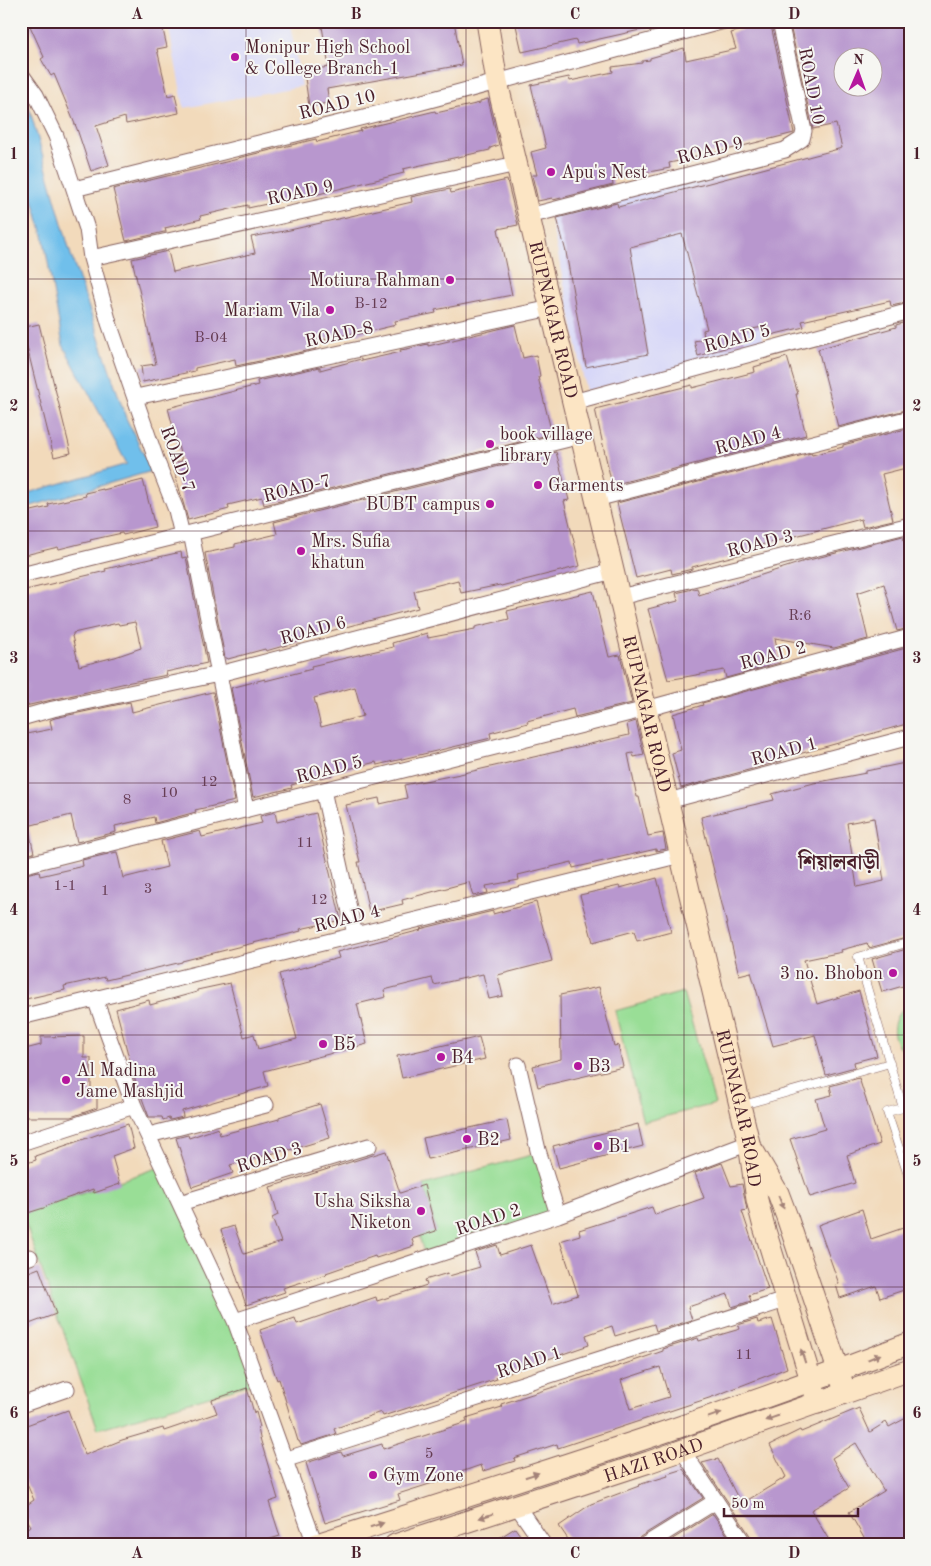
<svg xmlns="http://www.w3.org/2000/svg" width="931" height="1566" font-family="'Old Standard TT','Noto Serif Bengali',serif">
<rect width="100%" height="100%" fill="#f6f6f2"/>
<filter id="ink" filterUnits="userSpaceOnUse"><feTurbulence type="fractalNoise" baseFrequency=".02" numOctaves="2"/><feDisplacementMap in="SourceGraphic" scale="10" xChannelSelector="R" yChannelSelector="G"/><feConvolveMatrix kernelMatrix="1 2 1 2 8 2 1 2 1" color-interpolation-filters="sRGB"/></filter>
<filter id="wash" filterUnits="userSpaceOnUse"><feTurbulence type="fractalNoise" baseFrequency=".0096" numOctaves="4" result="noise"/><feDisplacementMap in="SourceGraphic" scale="20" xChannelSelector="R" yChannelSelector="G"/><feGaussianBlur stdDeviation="1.12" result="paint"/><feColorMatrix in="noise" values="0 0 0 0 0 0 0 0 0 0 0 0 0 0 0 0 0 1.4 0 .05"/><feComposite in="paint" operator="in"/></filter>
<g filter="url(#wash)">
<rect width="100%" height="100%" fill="#f2dabb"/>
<!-- built -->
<path fill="#d7d7f8" d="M208 21H289L302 86 184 108 169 29Z
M724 172 765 346 586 391 550 215Z"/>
<!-- green -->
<path fill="#99de96" stroke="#727e60" d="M683 992 715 1104 643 1122 615 1011Z
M910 1004V1055C887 1045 889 1014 910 1004Z
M535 1154 554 1213 424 1253 419 1236 436 1230 424 1185Z
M163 1166 257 1382 98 1429 22 1214Z"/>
<!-- water -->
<path fill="#70bfeb" stroke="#5d6f8b" d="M21 94 29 107 71 255 126 418 152 471 21 509V495L127 464 63 345 43 235 21 158Z"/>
<g id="blocks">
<!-- building -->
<path fill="#b897ce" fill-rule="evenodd" d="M41 21H161L167 47 157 49 168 96 175 94 179 113 126 124 125 117 96 126 109 165 91 171 77 129 54 74 51 76 41 59 44 57 30 26Z
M321 21H454L462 65 327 89 329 103 309 106 304 71 329 67Z
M515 21H648L649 28 577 44 576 40 522 52Z
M789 21H910V302L891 306 890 301 802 321 804 327 771 335 768 326 742 331 745 342 698 356 694 341 704 339 703 330 707 329 682 234 630 247 648 354 586 367 566 252 557 218 617 203 618 207 842 148 836 124 813 129ZM844 58H874V88H844Z
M768 22 772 30 794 133 715 153 684 158V160L669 163 670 168 612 179 613 185 553 200 552 198 538 201 532 175H537L531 152 546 148 531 85 569 77 570 81 613 72 612 67 642 63V61L650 60V58L684 48 686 60 736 49 731 33Z
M488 99 499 145 490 148V150L403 169 404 173 290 201V199L248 208V205L200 216 201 219 165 228 166 232H164L126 241 113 189 238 159V158L316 139 317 142 361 131 360 129 398 120 435 111 436 113 480 103V101Z
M507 180 518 225 498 229 512 295 435 310 436 313 395 321 396 325 358 334 357 332 314 342 316 349 236 366 235 359 195 368V371L143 382 141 366 156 364 132 259 168 251 173 272 255 253 251 237 290 230 412 202 411 197 450 189 451 193Z
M910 321V409L838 427 818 349 896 327V325Z
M39 324 71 453 54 457 26 343 21 344V328Z
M515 325 523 358 536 355 540 376 538 377 552 434 264 505 262 497 228 505 229 509 188 520 172 463 182 461 168 408 258 385 257 381 320 367V370L361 359V361L401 352 400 350 407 349 428 344V346Z
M787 357 798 394H796L806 435 612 485 595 409 692 385V388L755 372 754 367Z
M910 428V467L882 474 893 520 863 527 861 519 757 546V550L692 567V569L672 574 671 569 636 578 617 503 811 453 812 455 843 447V445Z
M556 452 569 500 564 501 580 566 501 586 500 585 461 593 458 580 414 591 418 608 300 639 301 641 266 651 265 649 228 659 227 658H225L205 553 235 547V544L277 534 274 522Z
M143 480 155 527 123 535 122 533 90 540 91 541 59 549 58 547 21 556V517L28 515 27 512 49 507 48 504 86 496 85 493 103 489V490Z
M903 536 904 541 910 540V628L897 631 884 584 857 593 868 639 834 648 775 638 780 663 726 678 724 670 668 680 648 609 678 601 676 593 697 588 699 595 805 561Z
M181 552 182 558 186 557 207 663 166 672 167 675 126 683 21 707V591L106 571 105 569ZM135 622 141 648 115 657 79 666 72 636 73 635V633L118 623 119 625Z
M593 591 609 657 620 655 632 703 575 717 573 709 527 721 528 723 490 733 491 738 377 765 376 762 332 773 333 775 291 785 292 788 253 797 231 688 265 679V681L312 669 311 666 393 647 392 643 427 633 428 638 475 629V627L509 619 507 611ZM355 687 363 716 321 727 314 698Z
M910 647V723L781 759 782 761 681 788 672 753 681 750 673 714 703 705 702 703Z
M212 692H213L235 801 195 810 196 812 155 823 154 817 115 826 116 832 77 842 71 815 28 826 34 853 21 856V735L52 729 50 720 55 718 130 702 132 712Z
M636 721 644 755 634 757 633 753 628 754 637 797H639L648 836 663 833 666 849 656 851V849L573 868 572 862 518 875 519 880 486 886 488 893 473 896 469 882 402 900 403 904 369 912 358 862H360L346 805 379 798 380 804 407 798 404 785 460 774 629 735 627 724Z
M910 762V937L869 948 867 943 841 950 842 952 804 960 817 1004 859 991 877 1056 854 1062 855 1067 826 1075 815 1035 773 1046 751 972 739 975 701 817 774 800 772 794 814 783 866 773V771ZM874 818 884 881 857 887 847 823Z
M275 812 277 822 316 813 341 920 300 929 301 931 182 961V962L106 980 105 977 64 986 65 990 26 999 21 973V875L39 871 40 876 79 867 83 866 82 860 117 852 123 878 167 867 161 841 200 831 202 837 262 823 260 816Z
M657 878 671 932 637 941 634 931 593 942 580 895 619 886 620 888Z
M536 902 552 961 498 975 503 996 489 999 483 974 434 985 432 978 384 990 386 997 357 1004 367 1044 264 1071 268 1086 182 1111 183 1117 170 1120 169 1118 163 1120 162 1117H149L134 1077 116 1009 149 1000 150 1005 197 992V990L230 983 244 1037 254 1034 258 1049 297 1039 279 974 339 958 337 952 421 930 420 929 493 911V914Z
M910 948V984L882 992 872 959Z
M599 987 614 1046 618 1045 623 1067 538 1087 533 1066 561 1059 560 995Z
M84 1036V1058H91V1094H97V1108L71 1117H21V1050L41 1045V1037Z
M479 1037 485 1059 402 1078 397 1056Z
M859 1078 880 1144 847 1155 855 1183 810 1197 790 1139 825 1129 816 1099 832 1095 830 1086Z
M320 1104 330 1138 290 1150 289 1149 230 1165 233 1173 192 1187 176 1138 188 1135 189 1138 218 1128 220 1135 279 1119V1117Z
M507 1120 511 1140 428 1159 423 1138Z
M128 1124 134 1148 112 1156 120 1184 94 1193 93 1189 46 1206 47 1207 21 1215V1165L36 1160 35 1156Z
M638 1124 643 1146 559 1168 553 1146Z
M386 1151 400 1193 424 1185 436 1231 412 1239 414 1246 376 1258 375 1256 326 1273 327 1274 283 1288 285 1292 246 1305 221 1230 234 1226 244 1254 281 1242 272 1218 278 1215 270 1187Z
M722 1163 731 1186 742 1184 747 1210 742 1211 768 1289 749 1295 751 1301 732 1307 728 1294 688 1307 692 1320 656 1331 654 1324 615 1336 612 1326 586 1335 589 1345 496 1377 497 1379 383 1416 381 1412 336 1428 334 1429 336 1434 301 1445 299 1441H298L279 1379 277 1380 260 1330 295 1318 297 1324 376 1297 377 1301 427 1285 425 1280 448 1273 449 1276 480 1267 475 1252 497 1245 500 1255 531 1245 552 1304 578 1295 560 1241 580 1235 579 1230 652 1207 655 1215 704 1198 695 1173Z
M862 1209 871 1239 906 1227 910 1238V1288L880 1298 876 1286 840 1298 836 1285 839 1284 818 1225Z
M39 1268 56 1314 21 1327V1275Z
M757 1319 758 1323 772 1319 787 1368 712 1397 558 1448 557 1444 514 1458 515 1461 483 1471 481 1465 455 1474V1476L398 1494 400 1500 325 1523 306 1463 341 1452 343 1456 382 1444 383 1449 467 1422 466 1418 502 1407 501 1404 619 1366 663 1351V1349L698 1338 699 1341 740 1329 738 1325ZM660 1367 669 1397 630 1409 621 1380Z
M247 1388 254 1413 256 1412 260 1427 258 1428 260 1438 278 1499 269 1502 280 1536 251 1545H24L21 1538V1531L31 1526 21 1509 34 1500 21 1471V1427L68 1410 85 1455 122 1440 163 1428 164 1431 217 1413 212 1400Z
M859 1408 870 1432 886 1422 889 1427 910 1416V1545H868L849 1512 884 1491 856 1443 832 1458 849 1488 811 1510 832 1545H754L753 1540 702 1463 718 1459 741 1504 786 1477 770 1445 800 1430 801 1432Z
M683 1469 703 1498 640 1537 636 1545H572L559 1526 591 1504 639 1486 638 1485 668 1476 667 1474Z
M713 1514 734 1545H663Z
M515 1528 527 1545H488Z"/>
</g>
</g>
<g filter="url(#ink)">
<use href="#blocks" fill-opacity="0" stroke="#85605d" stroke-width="1"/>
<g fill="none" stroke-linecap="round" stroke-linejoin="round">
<defs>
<path id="lane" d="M910 942 858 957 903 1108 910 1106
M743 1105 890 1063
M903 1108 887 1112 910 1181"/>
<path id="street" d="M21 74 36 95 56 136 74 189 87 229 91 258 109 323 156 459 176 510 182 535
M74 189 400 108 724 21
M529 216 785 150 802 139 804 131 781 26 777 21
M91 258 516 164
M136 397 551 308
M573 402 910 311
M596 499 910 418
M191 533 246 810
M21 575 581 436
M620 597 910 525
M21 718 53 709 219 674 613 571
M323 790 355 935
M668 801 910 737
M21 866 646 709 910 637
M95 999 134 1106 235 1321 315 1544
M21 1017 681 855
M518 1065 538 1150 558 1215
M149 1135 266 1105
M21 1143 134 1106
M180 1203 369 1146
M21 1260 30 1257
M235 1321 558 1215 749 1143
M21 1405 67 1389
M682 1450 745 1545
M284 1460 785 1300
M517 1506 544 1545
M645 1545 716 1501"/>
<g id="secondary">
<path id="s1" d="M487 21 497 82 749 1143 757 1200 764 1227 818 1403"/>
<path d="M754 1152 778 1193 787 1217 843 1385"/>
<path d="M314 1545C514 1481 715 1420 910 1343"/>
<path id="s2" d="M395 1545 649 1462 910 1370"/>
</g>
</defs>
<!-- lane casing -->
<use href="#lane" stroke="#85605d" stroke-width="9"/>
<!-- street casing -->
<use href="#street" stroke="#85605d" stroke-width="17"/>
<!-- secondary casing -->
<use href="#secondary" stroke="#85605d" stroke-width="23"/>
<!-- lane -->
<use href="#lane" stroke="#fff" stroke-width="8"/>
<!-- street -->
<use href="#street" stroke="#fff" stroke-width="15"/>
<!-- secondary -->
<use href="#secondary" stroke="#fce5c4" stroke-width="21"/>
</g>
<!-- one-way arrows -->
<defs><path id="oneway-solid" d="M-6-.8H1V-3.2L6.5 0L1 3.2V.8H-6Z" transform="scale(1.25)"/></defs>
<g fill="#a38278">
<use href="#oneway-solid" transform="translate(781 1202) rotate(68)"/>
<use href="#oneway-solid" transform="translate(803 1356) rotate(-108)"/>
<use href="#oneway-solid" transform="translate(874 1357) rotate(-22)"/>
<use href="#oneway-solid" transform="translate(715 1415) rotate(-20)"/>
<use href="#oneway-solid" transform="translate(772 1418) rotate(161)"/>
<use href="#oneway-solid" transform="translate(532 1475) rotate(-18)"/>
<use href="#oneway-solid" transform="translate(486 1516) rotate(162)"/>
<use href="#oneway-solid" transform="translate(377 1525) rotate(-18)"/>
</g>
</g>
<!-- grid -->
<path fill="none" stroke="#4a1f2b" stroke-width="1" stroke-opacity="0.55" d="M246 21V1545M466 21V1545M684 21V1545M21 279H910M21 531H910M21 783H910M21 1035H910M21 1287H910"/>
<!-- markers -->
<g fill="#b5179e" stroke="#f6f6f2" stroke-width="2">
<circle cx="235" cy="57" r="5"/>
<circle cx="551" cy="172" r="5"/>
<circle cx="450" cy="280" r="5"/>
<circle cx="330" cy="310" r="5"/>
<circle cx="490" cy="444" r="5"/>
<circle cx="538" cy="485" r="5"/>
<circle cx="490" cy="504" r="5"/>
<circle cx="301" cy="551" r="5"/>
<circle cx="893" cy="973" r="5"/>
<circle cx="323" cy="1044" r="5"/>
<circle cx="441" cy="1057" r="5"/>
<circle cx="578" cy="1066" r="5"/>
<circle cx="66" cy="1080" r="5"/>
<circle cx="467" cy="1139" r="5"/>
<circle cx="598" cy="1146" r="5"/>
<circle cx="421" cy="1211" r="5"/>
<circle cx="373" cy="1475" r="5"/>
</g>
<g text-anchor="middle" stroke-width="4" stroke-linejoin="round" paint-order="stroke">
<!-- number labels -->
<g font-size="15" fill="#663d54">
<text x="371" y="308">B-12</text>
<text x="211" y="342">B-04</text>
<text x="800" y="620">R:6</text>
<text x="209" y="786">12</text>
<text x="169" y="797">10</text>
<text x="127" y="804">8</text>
<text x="305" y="847">11</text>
<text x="65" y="890">1-1</text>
<text x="148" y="893">3</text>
<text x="105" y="895">1</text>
<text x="319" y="904">12</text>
<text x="744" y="1359">11</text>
<text x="429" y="1458">5</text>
</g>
<!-- poi labels -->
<g font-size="18" fill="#4a1f2b" stroke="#f6f6f2" text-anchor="start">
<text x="245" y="53">Monipur High School<tspan x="245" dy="21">&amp; College Branch-1</tspan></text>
<text x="561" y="178">Apu's Nest</text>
<text x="440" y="286" text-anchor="end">Motiura Rahman</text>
<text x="320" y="316" text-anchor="end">Mariam Vila</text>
<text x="500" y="440">book village<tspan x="500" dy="21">library</tspan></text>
<text x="548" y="491">Garments</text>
<text x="480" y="510" text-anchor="end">BUBT campus</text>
<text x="311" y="547">Mrs. Sufia<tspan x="311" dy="21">khatun</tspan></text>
<text x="883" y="979" text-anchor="end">3 no. Bhobon</text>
<text x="333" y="1050">B5</text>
<text x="451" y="1063">B4</text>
<text x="588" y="1072">B3</text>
<text x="76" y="1076">Al Madina<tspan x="76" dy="21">Jame Mashjid</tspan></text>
<text x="477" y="1145">B2</text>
<text x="608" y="1152">B1</text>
<text x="411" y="1207" text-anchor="end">Usha Siksha<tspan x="411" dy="21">Niketon</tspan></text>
<text x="383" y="1481">Gym Zone</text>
</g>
<!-- street labels -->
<g font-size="18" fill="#4a1f2b" stroke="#f6f6f2">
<text transform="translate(812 86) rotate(79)" y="6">ROAD 10</text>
<text transform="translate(337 104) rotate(-14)" y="6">ROAD 10</text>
<text transform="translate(710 150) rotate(-14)" y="6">ROAD 9</text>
<text transform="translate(300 192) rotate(-12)" y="6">ROAD 9</text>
<text dy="6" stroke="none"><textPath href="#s1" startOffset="306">RUPNAGAR ROAD</textPath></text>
<text transform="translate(339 334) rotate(-12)" y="6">ROAD-8</text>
<text transform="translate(737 338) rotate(-15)" y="6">ROAD 5</text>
<text transform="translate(748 440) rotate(-15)" y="6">ROAD 4</text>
<text transform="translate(178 459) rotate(70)" y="6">ROAD-7</text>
<text transform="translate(297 488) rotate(-14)" y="6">ROAD-7</text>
<text transform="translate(760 543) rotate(-14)" y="6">ROAD 3</text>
<text transform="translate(313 630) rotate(-15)" y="6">ROAD 6</text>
<text transform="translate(773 655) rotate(-15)" y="6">ROAD 2</text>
<text dy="6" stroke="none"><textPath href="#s1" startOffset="711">RUPNAGAR ROAD</textPath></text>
<text transform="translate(784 751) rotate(-15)" y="6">ROAD 1</text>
<text transform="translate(329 769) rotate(-14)" y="6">ROAD 5</text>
<text transform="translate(347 918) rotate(-14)" y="6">ROAD 4</text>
<text dy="6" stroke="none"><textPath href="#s1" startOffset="1116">RUPNAGAR ROAD</textPath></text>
<text transform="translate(269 1157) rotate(-17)" y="6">ROAD 3</text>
<text transform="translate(488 1219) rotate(-18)" y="6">ROAD 2</text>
<text transform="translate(529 1362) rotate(-18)" y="6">ROAD 1</text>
<text dy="6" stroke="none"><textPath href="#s2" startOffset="272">HAZI ROAD</textPath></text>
</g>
<!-- quarter labels -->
<g font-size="20" font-weight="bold" fill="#4a1f2b" stroke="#f6f6f2">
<text x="839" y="869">শিয়ালবাড়ী</text>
</g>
</g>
<!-- margin -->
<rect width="931" height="1566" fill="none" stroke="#f6f6f2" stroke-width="55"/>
<!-- north arrow -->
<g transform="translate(858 72) rotate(2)"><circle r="24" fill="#f6f6f2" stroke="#b1a0a2"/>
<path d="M0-4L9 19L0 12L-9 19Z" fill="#b5179e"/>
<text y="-8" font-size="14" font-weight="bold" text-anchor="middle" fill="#4a1f2b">N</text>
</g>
<!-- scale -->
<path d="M724 1508v8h134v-8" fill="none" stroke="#4a1f2b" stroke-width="2.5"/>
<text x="731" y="1508" font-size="15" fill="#4a1f2b" stroke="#f6f6f2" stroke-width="4" paint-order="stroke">50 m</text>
<rect x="28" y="28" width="876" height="1510" fill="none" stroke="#4a1f2b" stroke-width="2"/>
<g font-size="16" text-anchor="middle" font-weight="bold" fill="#4a1f2b">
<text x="137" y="19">A</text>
<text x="356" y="19">B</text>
<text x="575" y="19">C</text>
<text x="794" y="19">D</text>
<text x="14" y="159">1</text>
<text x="917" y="159">1</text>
<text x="14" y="411">2</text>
<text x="917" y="411">2</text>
<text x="14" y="663">3</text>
<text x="917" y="663">3</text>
<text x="14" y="915">4</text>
<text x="917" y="915">4</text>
<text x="14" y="1166">5</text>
<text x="917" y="1166">5</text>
<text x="14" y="1418">6</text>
<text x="917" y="1418">6</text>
<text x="137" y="1558">A</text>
<text x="356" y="1558">B</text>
<text x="575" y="1558">C</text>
<text x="794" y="1558">D</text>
</g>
</svg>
